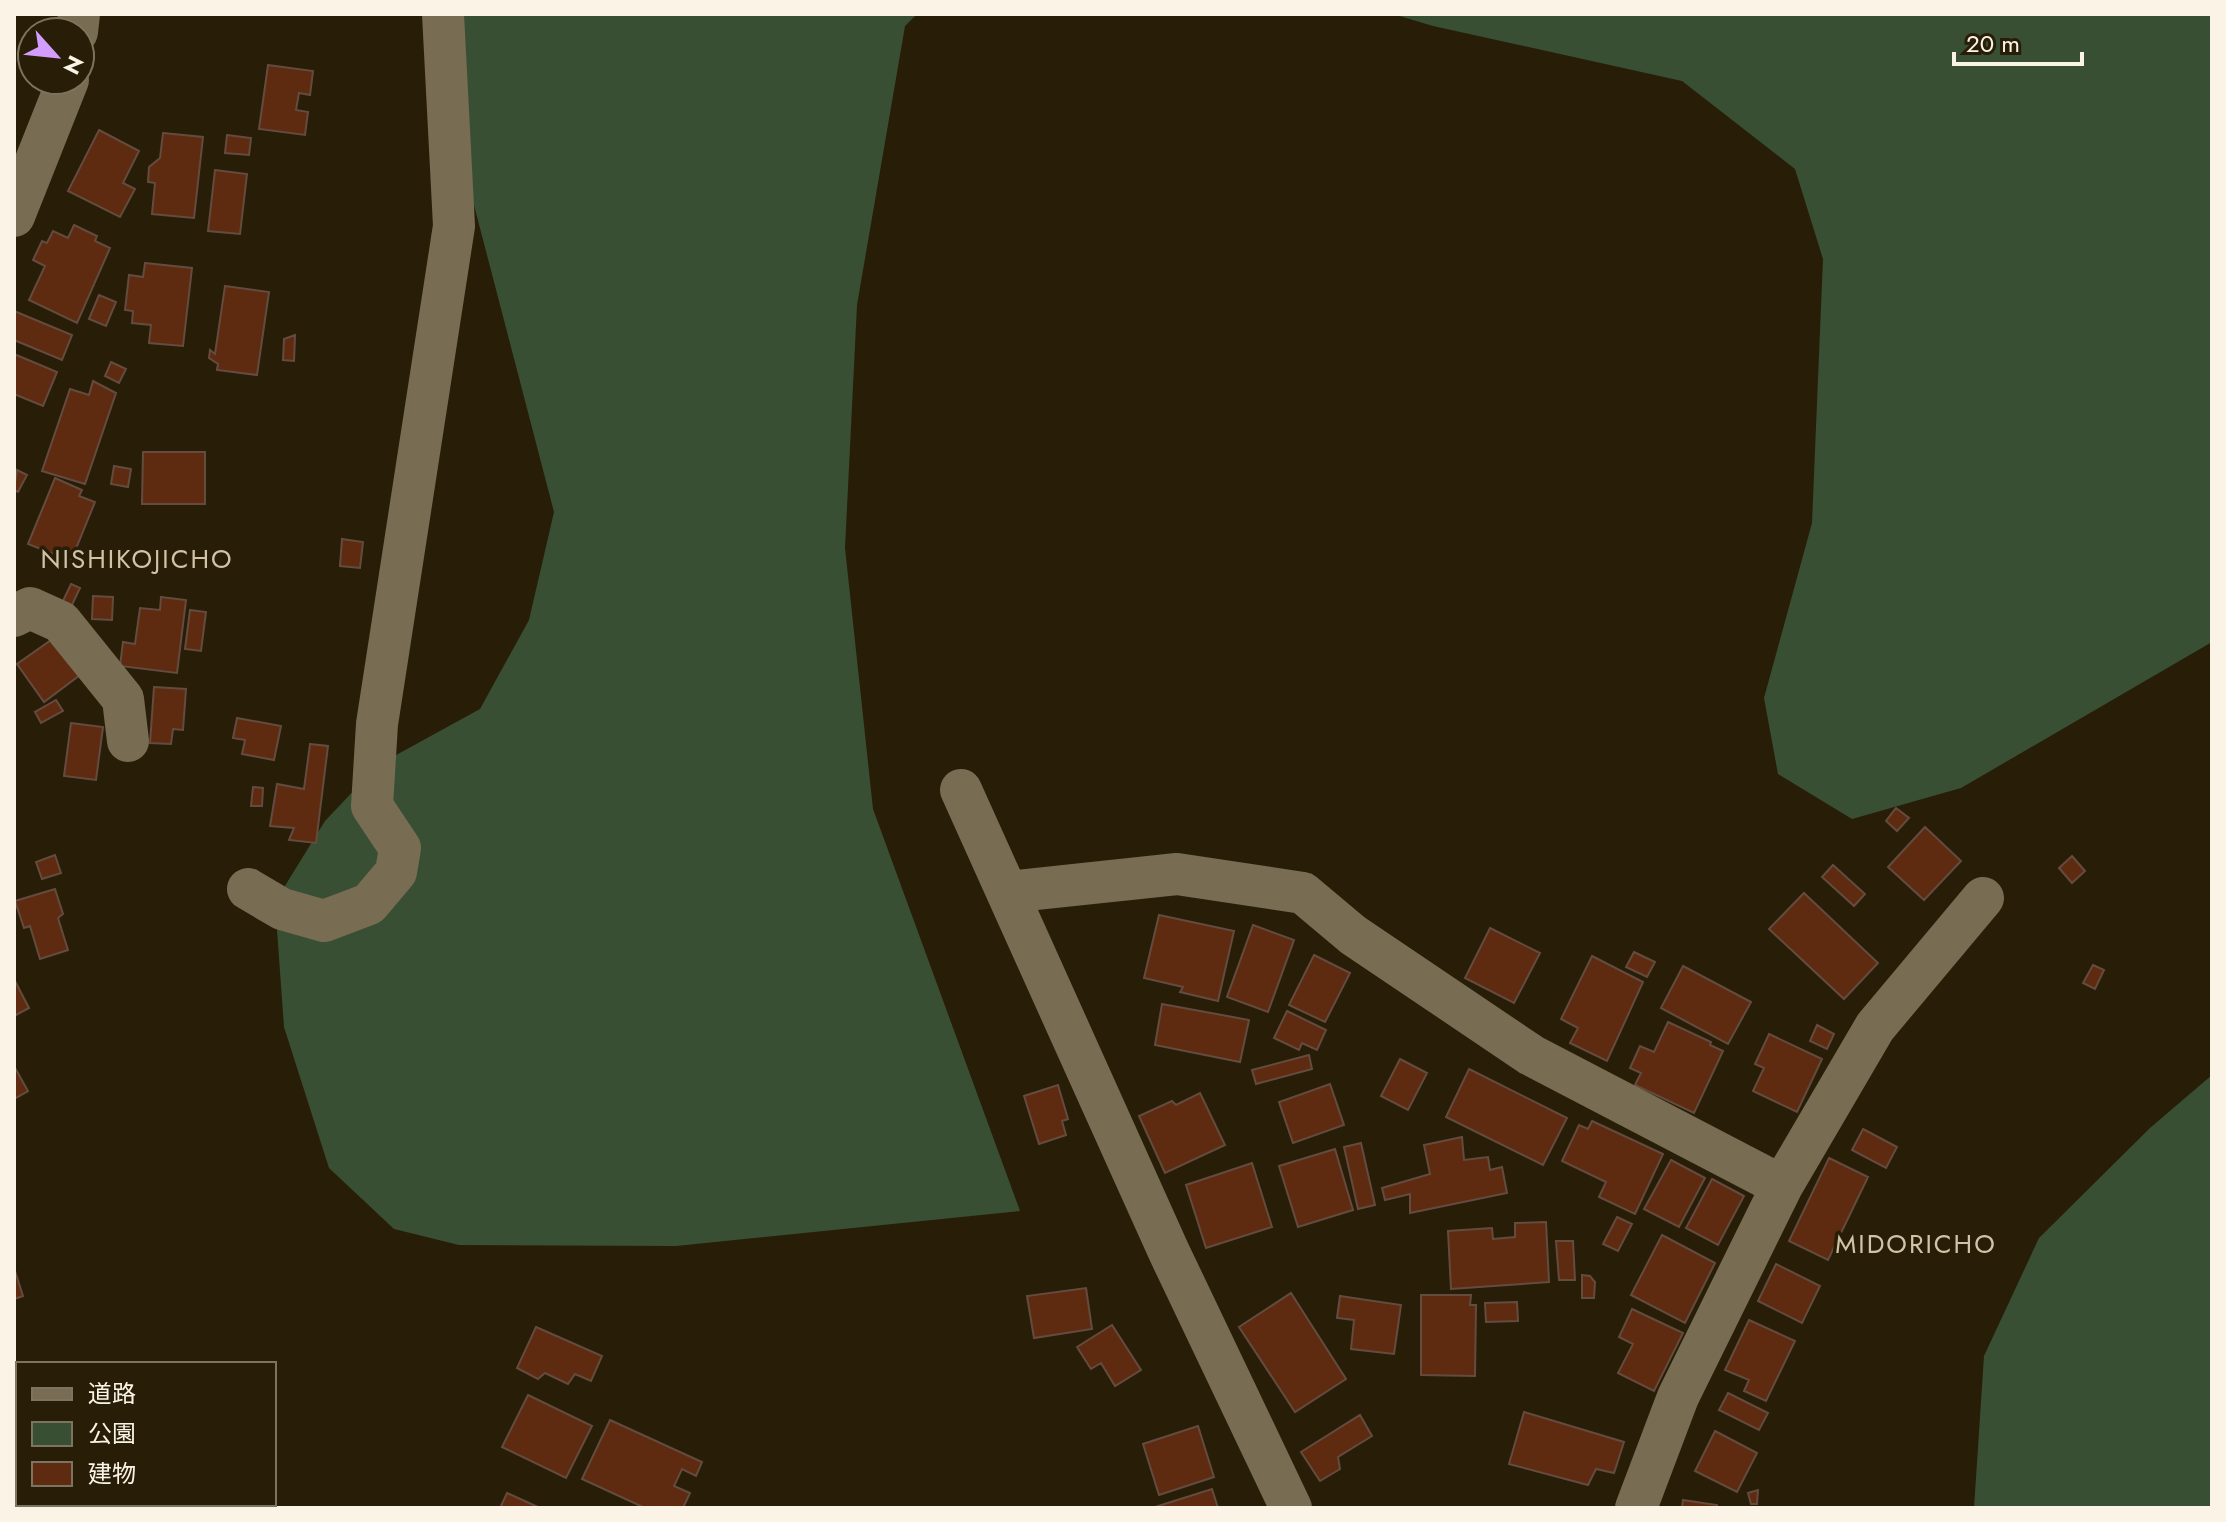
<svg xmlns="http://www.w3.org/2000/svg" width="2226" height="1522" font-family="Jost,'Noto Sans JP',sans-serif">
<rect width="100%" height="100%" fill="#281e07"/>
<!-- green -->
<path fill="#394f33" d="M449 14H917L905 26 857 305 845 548 873 809 1020 1211 676 1246 459 1245 394 1229 329 1168 284 1027 275 902 325 821 378 765 480 709 529 620 554 512 444 90Z
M1393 14H2212V642L1961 788 1852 819 1778 774 1764 698 1812 523 1823 259 1795 169 1682 81 1433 26Z
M2212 1075V1508H1974L1984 1356 2039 1238 2150 1128Z"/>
<!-- building -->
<path fill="#5e2b10" stroke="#644b3f" stroke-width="2" d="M268 65 313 71 310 95 299 93 296 110 308 112 305 135 259 129Z
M99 130 139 151 123 183 135 189 120 217 68 191Z
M163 133 203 137 194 218 152 214 155 183 148 182 149 167 160 158Z
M227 135 251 138 249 155 225 153Z
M215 170 247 174 240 234 208 231Z
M74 225 97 236 95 241 110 248 77 323 29 300 45 266 33 260 42 241 47 243 53 231 68 238Z
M145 263 192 268 183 346 149 343 151 325 132 323 133 311 125 310 129 275 143 277Z
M225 286 269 292 257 375 217 370 218 364 209 358 210 350 215 354Z
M99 295 116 302 106 326 89 319Z
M14 311 72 335 62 360 14 340Z
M295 335 294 361 283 360 284 339Z
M14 354 57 372 43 406 14 394Z
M111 362 126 369 119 383 105 376Z
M93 381 116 393 85 484 42 471 70 389 89 395Z
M143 452H205V504H142Z
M114 466 131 469 128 487 111 484Z
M17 470 27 475 18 492 14 490Z
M55 478 82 490 79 496 95 502 71 561 28 544Z
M342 539 363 542 360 568 340 566Z
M71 584 80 588 71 607 62 603Z
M93 596 113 597 112 620 92 619Z
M161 597 186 600 177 673 120 666 123 642 135 644 140 608 160 610Z
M190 610 206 612 201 651 185 649Z
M54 638 80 675 44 702 17 664Z
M154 687 186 689 183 730 173 729 171 744 150 743Z
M56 700 63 711 41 723 35 712Z
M237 718 281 726 274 760 242 754 245 740 233 738Z
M71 723 103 727 96 780 64 776Z
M310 744 328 746 316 843 289 840 294 828 270 826 277 784 304 789Z
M253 787 263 788 262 806H251Z
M1896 808 1909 818 1897 831 1886 821Z
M1925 827 1961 861 1924 900 1888 867Z
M55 855 61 873 42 879 36 862Z
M2072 856 2085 871 2072 883 2059 868Z
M1833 865 1865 894 1854 906 1822 877Z
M55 889 63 914 58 918 68 950 40 959 30 926 24 928 15 901Z
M1804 893 1878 963 1844 999 1769 929Z
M1159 915 1234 931 1218 1001 1180 992 1183 987 1144 978Z
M1253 925 1294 940 1268 1012 1227 997Z
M1490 928 1540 953 1514 1003 1465 978Z
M1634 952 1655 962 1647 977 1626 967Z
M1314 955 1350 973 1325 1022 1289 1005Z
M1592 956 1643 982 1607 1061 1570 1043 1578 1028 1561 1019Z
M2093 965 2104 970 2095 989 2083 983Z
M1683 966 1751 1002 1728 1044 1661 1008Z
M14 979 29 1008 14 1016Z
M1162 1004 1249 1020 1240 1062 1155 1045Z
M1287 1011 1326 1030 1317 1050 1302 1043 1299 1050 1274 1038Z
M1668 1022 1711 1042 1710 1045 1723 1051 1694 1113 1635 1085 1641 1073 1630 1068 1640 1046 1654 1052Z
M1817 1025 1834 1034 1827 1049 1810 1041Z
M1769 1034 1822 1059 1797 1112 1753 1091 1764 1068 1755 1064Z
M1309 1055 1312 1069 1256 1084 1252 1070Z
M1400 1059 1427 1073 1408 1110 1381 1096Z
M14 1066 28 1091 14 1099Z
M1469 1069 1567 1118 1543 1165 1446 1117Z
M1330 1084 1344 1125 1293 1143 1279 1102Z
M1058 1085 1068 1119 1062 1121 1066 1135 1039 1144 1024 1096Z
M1200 1093 1225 1145 1165 1173 1139 1116 1172 1101 1176 1105Z
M1592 1121 1663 1154 1635 1214 1599 1197 1606 1182 1562 1161 1579 1125 1588 1129Z
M1863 1129 1897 1147 1886 1168 1852 1150Z
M1462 1137 1464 1160 1488 1157 1490 1170 1502 1167 1507 1193 1410 1213V1194L1385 1200 1382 1188 1430 1174 1424 1145Z
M1361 1143 1375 1205 1358 1209 1344 1147Z
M1335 1149 1353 1210 1298 1227 1279 1166Z
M1829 1158 1868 1177 1828 1260 1789 1241Z
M1671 1160 1705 1178 1679 1227 1644 1209Z
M1252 1163 1272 1227 1206 1248 1186 1185Z
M1712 1179 1744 1196 1718 1245 1686 1228Z
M1617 1217 1632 1224 1618 1251 1603 1244Z
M1546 1222 1549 1282 1451 1289 1448 1231 1492 1228 1493 1239 1515 1237V1223Z
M1662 1235 1715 1263 1685 1323 1631 1295Z
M1556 1241H1573L1575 1280H1559Z
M1776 1264 1820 1286 1802 1323 1758 1301Z
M15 1271 23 1296 14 1299V1271Z
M1582 1275 1590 1276 1595 1282 1594 1298H1582Z
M1086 1288 1092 1329 1034 1338 1027 1296Z
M1291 1293 1346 1379 1295 1412 1239 1327Z
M1421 1295H1471L1470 1305H1476L1475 1376 1421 1375Z
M1340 1296 1401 1305 1394 1354 1351 1349 1354 1320 1337 1318Z
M1517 1302 1518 1321 1486 1322 1485 1303Z
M1632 1309 1683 1333 1654 1391 1618 1373 1633 1344 1619 1337Z
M1749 1320 1795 1341 1766 1401 1744 1391 1749 1380 1725 1370Z
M1112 1325 1141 1370 1115 1386 1101 1363 1091 1369 1077 1347Z
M536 1327 602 1356 591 1381 575 1374 568 1384 545 1373 538 1379 517 1368Z
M1728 1393 1768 1413 1759 1430 1719 1410Z
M528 1395 592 1426 566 1478 502 1447Z
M1524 1412 1624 1442 1614 1473 1596 1469 1588 1485 1509 1464Z
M1360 1415 1372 1436 1338 1457 1340 1469 1320 1481 1301 1452Z
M610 1420 702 1462 696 1476 682 1469 674 1486 690 1493 683 1508H645L582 1479Z
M1198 1426 1214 1477 1159 1495 1143 1444Z
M1715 1431 1757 1453 1737 1492 1695 1471Z
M1212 1489 1218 1508H1155V1507Z
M1758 1490 1757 1504H1751L1748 1493Z
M507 1493 540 1508H500Z
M1683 1500 1717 1505V1508H1682Z
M168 1504H195V1508H167Z"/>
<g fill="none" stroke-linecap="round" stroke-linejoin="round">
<!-- minor -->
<path stroke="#786c53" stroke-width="42" d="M77 32 79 14
M14 216 68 80
M14 616 30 608 61 622 123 699 128 741
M961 790 1169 1252 1291 1508
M248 889 282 909 324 921 369 904 396 872 400 848 372 806 377 724 454 226 443 14
M1007 892 1177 874 1303 893 1353 935 1531 1055 1782 1186
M14 1469 18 1475
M32 1504 33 1508
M1636 1508 1678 1397 1782 1186 1875 1027 1983 898"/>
</g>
<g text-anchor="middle" stroke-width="7" stroke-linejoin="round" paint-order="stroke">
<!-- neighbourhood labels -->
<g font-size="26" letter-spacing="2" fill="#d0c3a8" stroke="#281e07">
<text x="137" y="568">NISHIKOJICHO</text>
<text x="1916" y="1253">MIDORICHO</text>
</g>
</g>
<!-- border -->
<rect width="2226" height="1522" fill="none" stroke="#fbf4e6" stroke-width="32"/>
<!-- legend -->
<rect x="16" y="1362" width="260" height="144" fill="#281e07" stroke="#7c7460" stroke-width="2"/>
<rect x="32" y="1388" width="40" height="12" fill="#786c53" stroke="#7c7460" stroke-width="2"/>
<text x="88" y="1402" font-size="24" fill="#fbf4e6">道路</text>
<rect x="32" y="1422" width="40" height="24" fill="#394f33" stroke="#7c7460" stroke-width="2"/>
<text x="88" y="1442" font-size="24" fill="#fbf4e6">公園</text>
<rect x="32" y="1462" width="40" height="24" fill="#5e2b10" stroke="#7c7460" stroke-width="2"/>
<text x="88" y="1482" font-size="24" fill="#fbf4e6">建物</text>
<!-- north arrow -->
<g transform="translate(56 56) rotate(117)"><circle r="38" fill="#281e07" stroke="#7c7460" stroke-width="2"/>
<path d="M0-6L14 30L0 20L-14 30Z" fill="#d29dfd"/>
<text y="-12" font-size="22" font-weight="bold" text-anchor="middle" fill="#fbf4e6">N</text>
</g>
<!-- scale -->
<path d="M1954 52v12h128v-12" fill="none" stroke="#fbf4e6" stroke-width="4"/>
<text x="1966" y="52" font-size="24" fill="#fbf4e6" stroke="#281e07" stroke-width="6" paint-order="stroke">20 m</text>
</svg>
